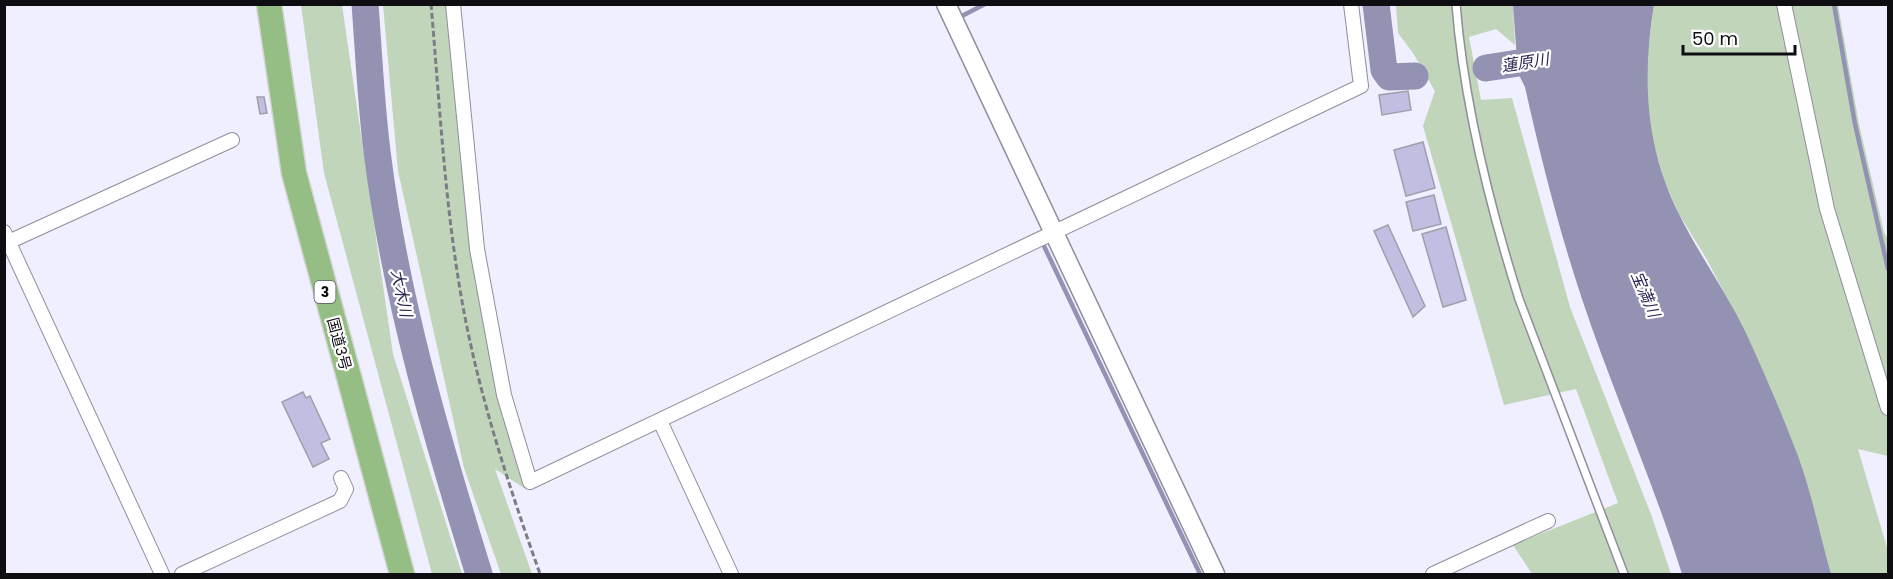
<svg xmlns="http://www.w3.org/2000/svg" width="1893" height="579" font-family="Poppins,'Noto Sans JP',sans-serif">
<rect width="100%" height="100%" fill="#f0efff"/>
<!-- green -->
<path fill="#c0d5b9" d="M301 5H342L393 354 462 574H432L324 173Z
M383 5H449L498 391 527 490 495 469 532 574H501L464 468 398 171Z
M1396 5H1513L1515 45 1496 29 1469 37 1481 100 1512 98 1570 307 1652 517 1671 574H1532L1513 545 1618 503 1576 389 1504 405 1423 126 1435 91 1413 53 1398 33Z
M1654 5H1838L1859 124 1884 232 1888 239V456L1858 449 1888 551V574H1831L1798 458 1745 332 1706 258 1679 214 1664 180 1652 138 1647 101 1645 71Z"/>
<!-- water -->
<path fill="#9492b3" d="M1513 5H1654C1642 77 1645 145 1678 212 1698 253 1725 290 1745 331 1764 372 1782 414 1798 456 1812 494 1820 536 1831 574H1682C1653 481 1613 392 1582 299 1559 230 1541 159 1525 87L1518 73Z"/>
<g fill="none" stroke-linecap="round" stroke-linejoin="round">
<!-- stream -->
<path stroke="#9492b3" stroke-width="4.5" d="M1834 4 1855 124 1888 269
M960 17 985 4
M1389 77 1390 86
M1044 246 1200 574"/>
<!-- river -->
<path stroke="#9492b3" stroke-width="27" d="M365 4C369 56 371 108 378 159 396 300 437 439 479 574
M1376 4 1384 70 1389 77 1415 76
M1486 68 1551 58"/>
</g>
<!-- building -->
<path fill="#c0bee1" stroke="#9f9eac" stroke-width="1.5" d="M1408 91 1411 110 1382 115 1379 95Z
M257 97H264L267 113 260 114Z
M1423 142 1435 188 1406 196 1394 150Z
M1434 195 1441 224 1413 231 1406 202Z
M1388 225 1425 306 1413 317 1374 231Z
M1446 227 1466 300 1443 307 1422 234Z
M303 392 306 398 310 396 330 439 321 443 329 459 313 467 282 402Z"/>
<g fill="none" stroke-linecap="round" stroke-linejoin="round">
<defs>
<path id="service" d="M1456 4C1464 105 1489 204 1519 299L1624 574"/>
<path id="minor" d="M453 4 477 249 504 395 530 482 1361 86 1351 4
M1784 4 1827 209 1888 408
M4 232 162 574
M4 244 232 140
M660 421 731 574
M182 574 340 501 346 489 341 478
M1433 574 1548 521"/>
<path id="tertiary" d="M946 4 1215 574"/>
<path id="trunk" d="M269 4 294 173 402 574"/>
</defs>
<!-- service casing -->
<use href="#service" stroke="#8f8e9c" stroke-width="10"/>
<!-- minor casing -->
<use href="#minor" stroke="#8f8e9c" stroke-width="16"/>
<!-- tertiary casing -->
<use href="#tertiary" stroke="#8f8e9c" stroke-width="21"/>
<!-- trunk casing -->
<use href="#trunk" stroke="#d4d4d4" stroke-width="27"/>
<!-- path -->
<path stroke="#7c7c86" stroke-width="3" stroke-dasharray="6 3" stroke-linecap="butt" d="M431 4C440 107 445 211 464 312 481 402 510 489 540 574"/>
<!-- service -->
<use href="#service" stroke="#fff" stroke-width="7"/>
<!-- minor -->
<use href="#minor" stroke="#fff" stroke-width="14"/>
<!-- tertiary -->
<use href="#tertiary" stroke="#fff" stroke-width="18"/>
<!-- trunk -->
<use href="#trunk" stroke="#94be83" stroke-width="24"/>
</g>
<g text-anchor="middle" stroke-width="4.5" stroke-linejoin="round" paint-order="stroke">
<!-- shield labels -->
<rect fill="#fff" stroke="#565659" stroke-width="1.5" x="314.5" y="281" width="21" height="22" rx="4.5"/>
<g font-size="14" font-weight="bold" fill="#0e0e12">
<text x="325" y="297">3</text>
</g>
<!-- street labels -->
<g font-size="15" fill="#0e0e12" stroke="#fff">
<text transform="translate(339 344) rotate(75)" y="5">国道3号</text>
</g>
<!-- water labels -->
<g font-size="16" font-style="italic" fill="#2d2552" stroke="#fff">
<text transform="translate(1525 62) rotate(-9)" y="6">蓮原川</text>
<text transform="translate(402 293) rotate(78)" y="6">大木川</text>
<text transform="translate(1646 294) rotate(67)" y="6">宝満川</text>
</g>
</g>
<!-- border -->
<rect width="1893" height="579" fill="none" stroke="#0e0e12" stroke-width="12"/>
<!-- scale -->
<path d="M1683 45v9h112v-9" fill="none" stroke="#0e0e12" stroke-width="3"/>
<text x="1692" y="45" font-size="18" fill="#0e0e12" stroke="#ffffff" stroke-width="4.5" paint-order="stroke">50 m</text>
</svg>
